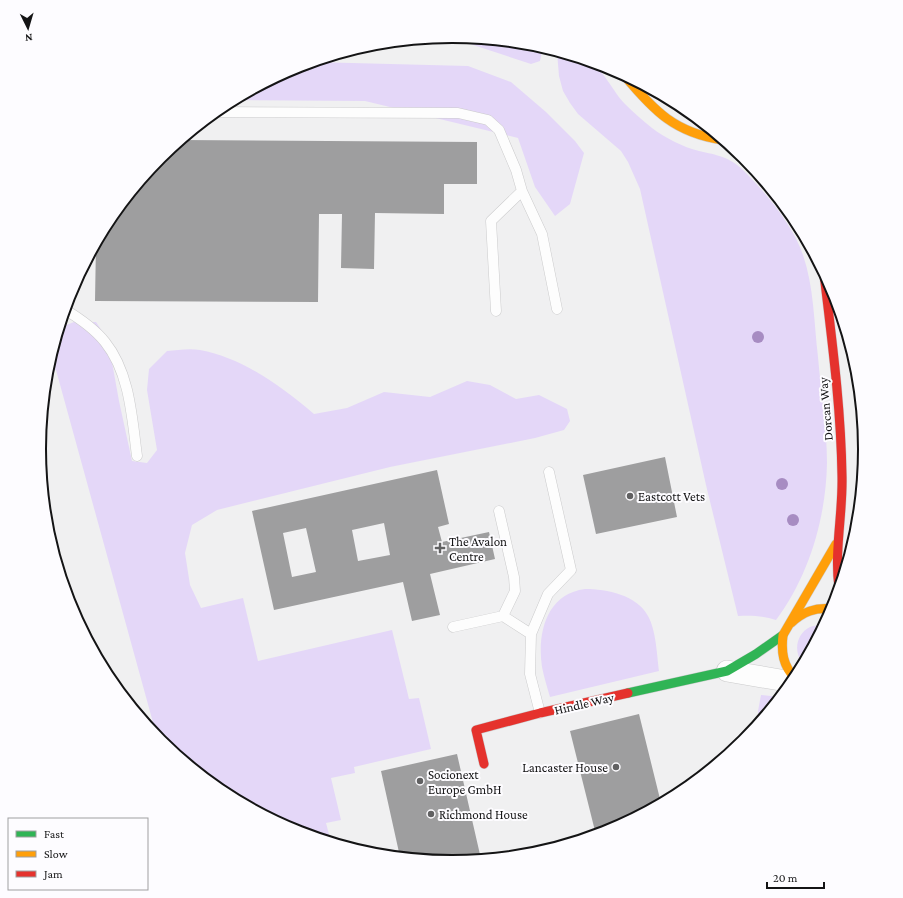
<svg xmlns="http://www.w3.org/2000/svg" width="903" height="898" font-family="'Crimson Pro',serif">
<rect width="100%" height="100%" fill="#f0f0f1"/>
<!-- green -->
<path fill="#e4d7f8" d="M452 36 532 44 543 47 540 61 531 64 455 39 411 40Z
M557 52C567 54 579 56 588 61 603 68 613 92 625 104 633 112 642 120 652 128 665 138 683 147 699 151 717 155 730 157 744 171 766 193 793 225 803 255 814 287 814 323 818 357 821 392 827 428 827 463 826 518 809 576 776 620 763 616 751 615 738 616L706 485 640 189 628 162 621 151 578 114 570 103 563 91 559 76Z
M313 62 468 66 511 82 546 112 575 141 584 153 570 204 555 216 535 187 518 138 365 101 232 100 294 67Z
M650 89 681 106 702 123C682 117 664 104 650 89Z
M74 322H96L108 340 119 401 132 461 147 463 157 450 147 390 149 369 167 351C177 350 190 348 200 350 243 358 281 386 314 414L347 408 384 392 430 397 467 381 490 385 516 399 539 395 567 409 570 421 564 430 535 438 390 467 217 510 192 525 185 553 190 585 201 608 243 598 258 661 392 630 409 699 419 698 431 749 354 767 355 773 331 778 341 820 326 823 331 842 293 830 222 792 157 737 56 370 46 371 57 332 64 326Z
M585 589C607 589 637 595 648 616 656 630 657 655 659 671L550 697C547 687 544 677 542 667 537 634 546 594 585 589Z
M820 625H823L803 664C793 652 796 634 810 627 813 626 817 625 820 625Z
M761 695 779 697 759 722 758 711Z"/>
<!-- building -->
<path fill="#9e9e9f" fill-rule="evenodd" d="M180 140 477 142V184H444V214L375 213 374 269 341 268 342 214H319L318 302 95 301 96 243 108 219 160 157Z
M665 457 677 517 596 534 583 475Z
M437 470 449 524 438 527 442 542 489 532 495 559 430 574 440 615 412 621 403 582 274 610 252 511ZM384 523 390 555 358 561 352 530ZM306 528 316 572 292 577 283 533Z
M639 714 661 803 609 831 596 835 570 731Z
M457 754 481 859 451 862 400 857 381 771Z"/>
<g fill="none" stroke-linecap="round" stroke-linejoin="round">
<defs>
<path id="lane" d="M215 112 458 113 488 120 499 130 516 170 522 191 542 234 557 309
M64 309C79 318 94 328 105 342 130 373 132 418 137 456
M496 311 491 221 522 191
M499 511 514 577 515 591 503 616
M453 627 503 616 531 634
M540 713 530 674 531 634 548 594 571 570 549 472"/>
<path id="street" d="M727 671 792 682"/>
<path id="fast" d="M628 693 727 671 756 654 783 635"/>
<path id="slow" d="M624 75C654 111 675 133 723 140
M791 623C803 612 815 607 832 609
M795 678C783 666 781 652 783 635L836 544"/>
<path id="jam" d="M824 274C832 341 841 408 842 476 843 514 834 550 839 588
M484 764 476 730 540 713 628 693"/>
</defs>
<!-- lane casing -->
<use href="#lane" stroke="#cbcbcc" stroke-width="11"/>
<!-- street casing -->
<use href="#street" stroke="#cbcbcc" stroke-width="22"/>
<!-- fast casing -->
<use href="#fast" stroke="#cbcbcc" stroke-width="10"/>
<!-- slow casing -->
<use href="#slow" stroke="#cbcbcc" stroke-width="10"/>
<!-- jam casing -->
<use href="#jam" stroke="#cbcbcc" stroke-width="10"/>
<!-- lane -->
<use href="#lane" stroke="#fdfdfd" stroke-width="10"/>
<!-- street -->
<use href="#street" stroke="#fdfdfd" stroke-width="21"/>
<!-- fast -->
<use href="#fast" stroke="#30b455" stroke-width="9"/>
<!-- slow -->
<use href="#slow" stroke="#ff9f0a" stroke-width="9"/>
<!-- jam -->
<use href="#jam" stroke="#e5322d" stroke-width="9"/>
</g>
<!-- trees -->
<g fill="#a78cc2">
<circle cx="758" cy="337" r="6"/>
<circle cx="782" cy="484" r="6"/>
<circle cx="793" cy="520" r="6"/>
</g>
<!-- markers -->
<g fill="#616162" stroke="#fdfcff" stroke-width="1.5">
<circle cx="630" cy="496" r="4"/>
<path d="M438 542h4v4h4v4h-4v4h-4v-4h-4v-4h4z"/>
<circle cx="616" cy="767" r="4"/>
<circle cx="420" cy="781" r="4"/>
<circle cx="431" cy="814" r="4"/>
</g>
<g text-anchor="middle" stroke-width="4" stroke-linejoin="round" paint-order="stroke">
<!-- street labels -->
<g font-size="13" fill="#141415" stroke="#fdfcff">
<text transform="translate(825 409) rotate(-95)" y="5">Dorcan Way</text>
<text transform="translate(584 703) rotate(-13)" y="5">Hindle Way</text>
</g>
<!-- poi labels -->
<g font-size="13" fill="#141415" stroke="#fdfcff" text-anchor="start">
<text x="638" y="501">Eastcott Vets</text>
<text x="449" y="546">The Avalon<tspan x="449" dy="15">Centre</tspan></text>
<text x="608" y="772" text-anchor="end">Lancaster House</text>
<text x="428" y="779">Socionext<tspan x="428" dy="15">Europe GmbH</tspan></text>
<text x="439" y="819">Richmond House</text>
</g>
</g>
<!-- crop -->
<path d="M0 0H903V898H0ZM46 449a406 406 0 1 1 812 0a406 406 0 1 1-812 0Z" fill="#fdfcff" fill-rule="evenodd"/>
<path fill="none" stroke="#141415" stroke-width="2" d="M46 449a406 406 0 1 1 812 0a406 406 0 1 1-812 0Z"/>
<!-- legend -->
<rect x="8" y="818" width="140" height="72" fill="#fdfcff" stroke="#a09fa1"/>
<rect x="16" y="831" width="20" height="6" fill="#30b455" stroke="#a09fa1"/>
<text x="44" y="838" font-size="12" fill="#141415">Fast</text>
<rect x="16" y="851" width="20" height="6" fill="#ff9f0a" stroke="#a09fa1"/>
<text x="44" y="858" font-size="12" fill="#141415">Slow</text>
<rect x="16" y="871" width="20" height="6" fill="#e5322d" stroke="#a09fa1"/>
<text x="44" y="878" font-size="12" fill="#141415">Jam</text>
<!-- north arrow -->
<g transform="translate(28 28) rotate(175)" stroke="#fdfcff" stroke-width="3" paint-order="stroke">
<path d="M0-3L7 15L0 10L-7 15Z" fill="#141415"/>
<text y="-6" font-size="11" font-weight="bold" text-anchor="middle" fill="#141415">N</text>
</g>
<!-- scale -->
<path d="M767 882v6h57v-6" fill="none" stroke="#141415" stroke-width="2"/>
<text x="773" y="882" font-size="12" fill="#141415" stroke="#fdfcff" stroke-width="3" paint-order="stroke">20 m</text>
</svg>
